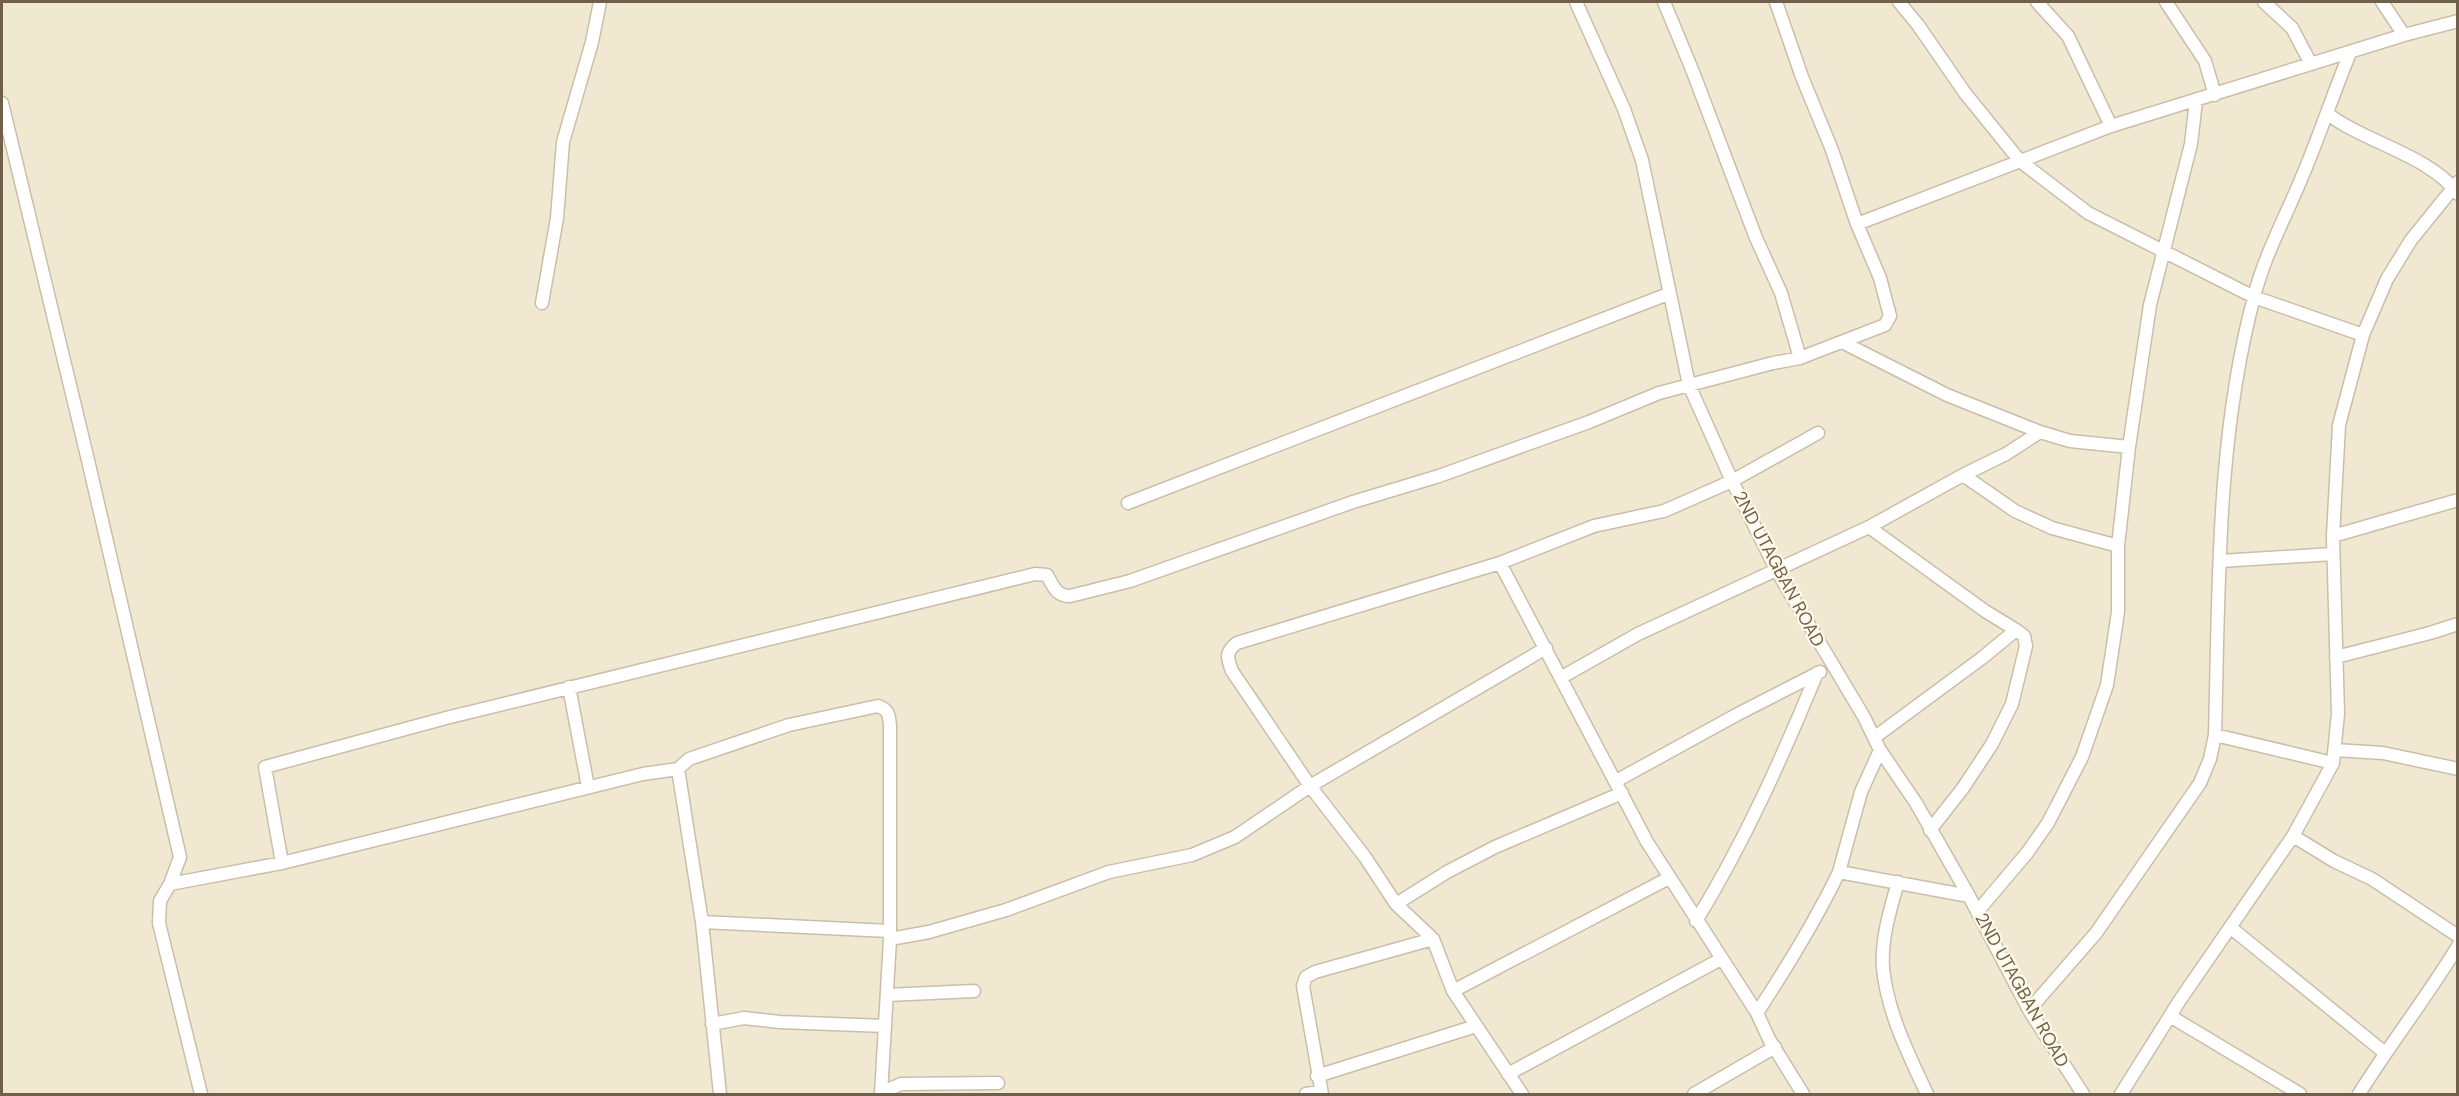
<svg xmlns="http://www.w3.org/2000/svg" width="2459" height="1096" font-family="'DM Sans',sans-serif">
<rect width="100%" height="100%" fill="#faf5e3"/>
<!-- residential -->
<path fill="#f1e8d2" d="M2 2H2457V1094H2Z"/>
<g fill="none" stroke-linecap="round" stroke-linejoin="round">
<defs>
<path id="minor" d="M1576 2 1624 109 1642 160 1689 385 1732 481 1777 571 1864 717 1880 750 1916 803 1969 896 2029 1010 2083 1094
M1664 2 1693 72 1756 238 1781 293 1800 358
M1899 2 1918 25 1965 93 2020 161 2088 213 2254 297 2363 335
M2037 2 2068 36 2111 126
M2166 2 2205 61 2215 95
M2264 2 2292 28 2311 64
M2382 2 2404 35
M2 103 87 456 180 857 170 884 160 901 159 923 201 1094
M2328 114C2364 142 2431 156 2458 194
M1857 224 2111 126 2404 35 2458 21
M542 303 557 218 563 142 592 42 600 2
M2040 432 2070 441 2129 447
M1963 475 2015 511 2052 528 2118 546
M1128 503 1668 294
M1869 527 1985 611 2016 630 1982 658 1875 737
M2333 536 2458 500
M2220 561 2333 554
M1500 563 1647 842 1757 1013 1769 1039 1803 1094
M2336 657 2430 633 2458 624
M1562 677 1638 634 1869 527 1963 475 2006 454 2040 432 1947 395 1842 342
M569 687 588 787
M2215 735 2333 763
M1880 750 1861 792 1839 872 1969 896
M2335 750 2383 753 2458 769
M678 769 702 922 720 1094
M1616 781 1738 714 1820 672
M1930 830 1963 788 1992 744 2012 704 2026 646 2024 636 2016 630
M2293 836 2334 861 2372 879 2458 936
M282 863 265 767 446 718 1035 574 1047 575C1053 586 1056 596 1070 596L1130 581 1353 502 1439 476 1589 422 1659 393 1773 363 1800 358 1885 325 1890 316 1880 278 1857 224 1832 150 1802 77 1776 2
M1898 882C1890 910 1881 939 1883 968 1887 1012 1909 1055 1927 1094
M170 884 282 863 643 774 678 769 689 759 789 725 878 706C889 710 889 715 890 726V939L881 1094
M1396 904 1447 872 1495 847 1622 793
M1977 912 2027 853 2048 823 2082 757 2107 685 2118 612V546L2129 447 2150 305 2191 144 2196 101
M1696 921C1744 843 1782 758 1817 673
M702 922 890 931
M2230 927 2385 1053
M890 939 929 932 1006 910 1109 872 1192 855 1235 837 1310 786 1546 648
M1453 991 1669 878
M887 995 974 991
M2029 1010 2096 933 2200 783 2210 759 2215 735C2219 588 2216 440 2254 297 2264 257 2283 222 2299 184 2318 141 2332 96 2350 53
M1757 1013C1787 967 1815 922 1839 872
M2170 1016 2300 1094
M712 1024 744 1018 780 1022 885 1026
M1508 1074 1721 959
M1317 1076 1476 1026
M881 1093 901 1084 998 1083
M1306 1094 1321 1092
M1322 1094 1303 986 1306 977 1315 972 1433 939
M1522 1094 1453 991 1433 939 1396 904 1365 857 1310 786 1232 671C1227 658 1225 652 1237 643L1500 563 1594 526 1664 511 1732 481 1818 433
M1694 1094 1775 1047
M2121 1094 2180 1000 2293 836 2333 763 2338 714 2333 536 2339 425 2363 335 2387 279 2411 240 2458 182
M2359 1094C2390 1044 2427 997 2458 946"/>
</defs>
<!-- minor casing -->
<use href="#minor" stroke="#cabeab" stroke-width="15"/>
<!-- minor -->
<use href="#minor" stroke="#fff" stroke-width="12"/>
</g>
<g text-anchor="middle" stroke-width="4.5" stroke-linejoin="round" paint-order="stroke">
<!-- street labels -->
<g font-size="18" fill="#705f4b" stroke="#fef9e9">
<text transform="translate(1779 569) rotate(62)" y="6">2ND UTAGBAN ROAD</text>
<text transform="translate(2022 990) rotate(61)" y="6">2ND UTAGBAN ROAD</text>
</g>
</g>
<!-- border -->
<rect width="2459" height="1096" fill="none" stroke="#705f4b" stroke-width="6"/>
</svg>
